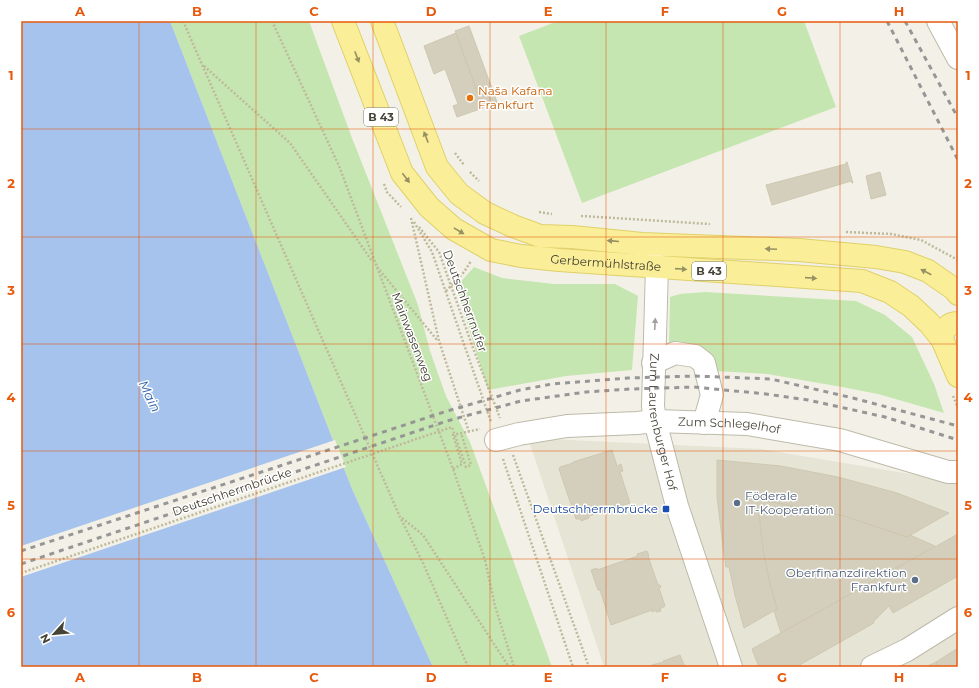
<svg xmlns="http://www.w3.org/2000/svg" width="979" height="688" font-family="Montserrat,sans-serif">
<rect width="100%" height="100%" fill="#f3f1e7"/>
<!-- residential -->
<path fill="#e6e4d5" d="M528 438 761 449 958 482V667H604Z"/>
<!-- green -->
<path fill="#c5e6b1" d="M170 21H309L352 138 418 305 430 351 446 396 470 442 552 667H433L352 489Z
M558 21H804L836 107 582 203 519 36Z
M474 267 502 278 554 284H615L638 296 632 370 566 376 488 390 456 287Z
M705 292 856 301 885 315 912 337 934 384 944 413 878 394 842 387 767 374 715 371 669 347 670 297 680 294Z"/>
<!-- water -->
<path fill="#a5c3ed" d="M21 21H170L352 489 433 667H21Z"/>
<!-- pier -->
<path fill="#f3f1e7" d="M335 440 346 467 21 577V546Z"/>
<!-- building -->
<path fill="#d4cfbd" stroke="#cec8b0" d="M469 26 497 102 483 107 455 31Z
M456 33 483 108 457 117 453 106 458 104 445 69 434 74 424 46Z
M846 162H847L853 183H852L851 181 772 205 766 185 846 164Z
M880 172 886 195 871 199 866 176Z
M612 450 617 466 621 464 623 471 620 472 630 503 589 516V518L581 521V519H576L559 469 560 467 573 463V462Z
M717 460 781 466 838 477 897 493 949 513 907 537 844 516 757 499 764 555 770 584 777 609 744 628 735 595 729 567H726L723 546 717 497Z
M757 499 844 516 907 537 910 535 935 546 781 633 774 611 777 609 770 584 764 555Z
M958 534V576L893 613 889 606 873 622 874 623 796 667H759L752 649Z
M647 551 649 556H648L658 585H660L661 587 659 588 665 606 660 609 661 611 656 612V610L652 612V610L611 625 600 590H598L591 570 597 568V570L638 556 637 554Z
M958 648V667H938L936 662Z
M680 655 685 667H649L652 665 664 662 663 661Z
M936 662 938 667H926Z"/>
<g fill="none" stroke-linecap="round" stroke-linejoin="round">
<defs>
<g id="minor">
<path d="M938 21 958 58"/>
<path id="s1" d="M647 251 657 267 653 406 655 421 677 506 731 667"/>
<path d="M653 363 675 353 695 356 704 363 712 395 704 423"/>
<path id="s2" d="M496 440 519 434 567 426 637 423 655 421 747 424 840 440 948 472H958"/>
<path d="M872 667 907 650 958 618"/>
</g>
<g id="major">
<path id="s3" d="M343 21 402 173 429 207 454 229 491 250 521 256 559 260 862 281 890 292 911 306 929 323 942 339 958 376"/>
<path d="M382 21 437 167 459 194 485 213 513 226 540 236 572 237 642 244 799 250 876 257 905 262 928 271 954 289 958 294"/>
<path d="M942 339C943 329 948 323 958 323"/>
</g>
</defs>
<!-- minor casing -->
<use href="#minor" stroke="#bebaaa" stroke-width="24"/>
<!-- major casing -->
<use href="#major" stroke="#dfd069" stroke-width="24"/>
<!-- path -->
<path stroke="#bfb99c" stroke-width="2.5" stroke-dasharray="2 2" stroke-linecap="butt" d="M183 21 400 517 423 563 468 667
M272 21 339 166 453 469 485 560 495 606 514 667
M204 66 290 143 372 261
M455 153 464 165
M470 172 479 181
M384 184 387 192 401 207
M539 212 552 214
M581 216 710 224
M411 218 439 341 469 432
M414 222 432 252 491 422
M419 227 439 252 473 348 500 418
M846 232 891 234 921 240 958 260
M377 267 437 340
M446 291 464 272 471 261
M953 396 958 408
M449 428 452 427 466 467 471 465 461 433
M513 455 589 667
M503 459 573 667
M453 469 462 464 453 435 480 429
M402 518 423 535 509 667"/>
<!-- minor -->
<use href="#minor" stroke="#fff" stroke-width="22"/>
<!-- major -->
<use href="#major" stroke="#faef98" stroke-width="22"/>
<!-- rail -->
<path stroke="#969696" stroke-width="3" stroke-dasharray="5 5" stroke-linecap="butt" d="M887 21 958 160
M905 21 958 118
M21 551 444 412 520 390 552 384 628 378 695 376 771 379 853 398 958 426
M21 564 447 421 521 401 586 392 631 389 694 387 766 394 808 400 885 417 958 440"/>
<!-- path-bridge -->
<path stroke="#bfb99c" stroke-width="2.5" stroke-dasharray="2 2" stroke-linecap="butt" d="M21 573 449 428"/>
</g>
<!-- one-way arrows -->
<defs><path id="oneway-solid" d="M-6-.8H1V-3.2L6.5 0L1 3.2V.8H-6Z"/></defs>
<g fill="#969062">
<use href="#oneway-solid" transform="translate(357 57) rotate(69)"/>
<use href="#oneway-solid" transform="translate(426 137) rotate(-111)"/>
<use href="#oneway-solid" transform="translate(406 178) rotate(53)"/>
<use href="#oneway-solid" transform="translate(459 231) rotate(31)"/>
<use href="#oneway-solid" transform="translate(613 241) rotate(-175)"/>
<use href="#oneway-solid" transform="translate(771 249) rotate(-178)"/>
<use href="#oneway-solid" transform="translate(681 269) rotate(4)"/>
<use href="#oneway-solid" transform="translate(926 272) rotate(-153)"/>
<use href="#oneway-solid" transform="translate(811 278) rotate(4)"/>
</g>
<use fill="#a2a09a" href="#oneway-solid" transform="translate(655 324) rotate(-87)"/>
<!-- grid -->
<path fill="none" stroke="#e8590c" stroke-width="1" stroke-opacity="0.55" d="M139 21V667M256 21V667M373 21V667M490 21V667M606 21V667M723 21V667M840 21V667M21 129H958M21 237H958M21 344H958M21 451H958M21 559H958"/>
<!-- markers -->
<circle fill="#e8710a" stroke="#fff" stroke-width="1.5" cx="470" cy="98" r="4"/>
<g fill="#5c6f8a" stroke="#fff" stroke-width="1.5">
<circle cx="737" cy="503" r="4"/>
<circle cx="915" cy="580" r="4"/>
</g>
<rect fill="#1a4fb4" stroke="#fff" stroke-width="1.5" x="662" y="505" width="8" height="8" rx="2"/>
<g text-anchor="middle" stroke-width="3" stroke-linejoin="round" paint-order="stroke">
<!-- shield labels -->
<g fill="#fff" stroke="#7d7b72" stroke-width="1">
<rect x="364" y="108" width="34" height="18" rx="3"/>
<rect x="692" y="262" width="34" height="18" rx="3"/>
</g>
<g font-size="11" font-weight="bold" fill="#454236">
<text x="381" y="121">B 43</text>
<text x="709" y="275">B 43</text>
</g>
<!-- food labels -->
<g font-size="12" fill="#c56008" stroke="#fff" text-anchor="start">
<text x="478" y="95">Naša Kafana<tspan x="478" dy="14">Frankfurt</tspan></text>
</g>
<!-- street labels -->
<g font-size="12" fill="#454236" stroke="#fff">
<text dy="4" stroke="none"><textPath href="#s3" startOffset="398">Gerbermühlstraße</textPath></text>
<text transform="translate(465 301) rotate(70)" y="4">Deutschherrnufer</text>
<text transform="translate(412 337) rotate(69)" y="4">Mainwasenweg</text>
<text dy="4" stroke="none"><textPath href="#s1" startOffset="175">Zum Laurenburger Hof</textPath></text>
<text dy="4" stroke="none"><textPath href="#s2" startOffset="235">Zum Schlegelhof</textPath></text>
<text transform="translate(232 492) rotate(-19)" y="4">Deutschherrnbrücke</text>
</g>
<!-- service labels -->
<g font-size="12" fill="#4e5e75" stroke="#fff" text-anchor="start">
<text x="745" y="500">Föderale<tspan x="745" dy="14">IT-Kooperation</tspan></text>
<text x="907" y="577" text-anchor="end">Oberfinanzdirektion<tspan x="907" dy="14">Frankfurt</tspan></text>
</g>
<!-- transit labels -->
<g font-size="12" fill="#164399" stroke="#fff" text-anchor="end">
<text x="658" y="513">Deutschherrnbrücke</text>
</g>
<!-- water labels -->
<g font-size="13" font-style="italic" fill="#3364ad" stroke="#fff">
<text transform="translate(150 396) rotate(64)" y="5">Main</text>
</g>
</g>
<!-- border -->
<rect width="979" height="688" fill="none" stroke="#ffffff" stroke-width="44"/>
<!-- north arrow -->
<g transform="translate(54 634) rotate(243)" stroke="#ffffff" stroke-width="3" paint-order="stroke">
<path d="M0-3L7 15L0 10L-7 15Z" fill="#454236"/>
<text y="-6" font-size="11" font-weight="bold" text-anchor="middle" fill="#454236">N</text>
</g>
<rect x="22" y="22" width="935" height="644" fill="none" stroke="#e8590c" stroke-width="1.5"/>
<g font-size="13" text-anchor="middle" font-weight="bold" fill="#e8590c">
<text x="80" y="16">A</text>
<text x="197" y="16">B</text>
<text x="314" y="16">C</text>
<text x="431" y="16">D</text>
<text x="548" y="16">E</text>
<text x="665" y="16">F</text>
<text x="782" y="16">G</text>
<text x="899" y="16">H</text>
<text x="11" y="80">1</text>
<text x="968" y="80">1</text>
<text x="11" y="188">2</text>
<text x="968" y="188">2</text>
<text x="11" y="295">3</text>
<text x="968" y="295">3</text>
<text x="11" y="402">4</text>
<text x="968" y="402">4</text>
<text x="11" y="510">5</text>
<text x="968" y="510">5</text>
<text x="11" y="617">6</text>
<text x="968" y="617">6</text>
<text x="80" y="682">A</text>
<text x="197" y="682">B</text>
<text x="314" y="682">C</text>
<text x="431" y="682">D</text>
<text x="548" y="682">E</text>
<text x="665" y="682">F</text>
<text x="782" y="682">G</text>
<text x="899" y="682">H</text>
</g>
</svg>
